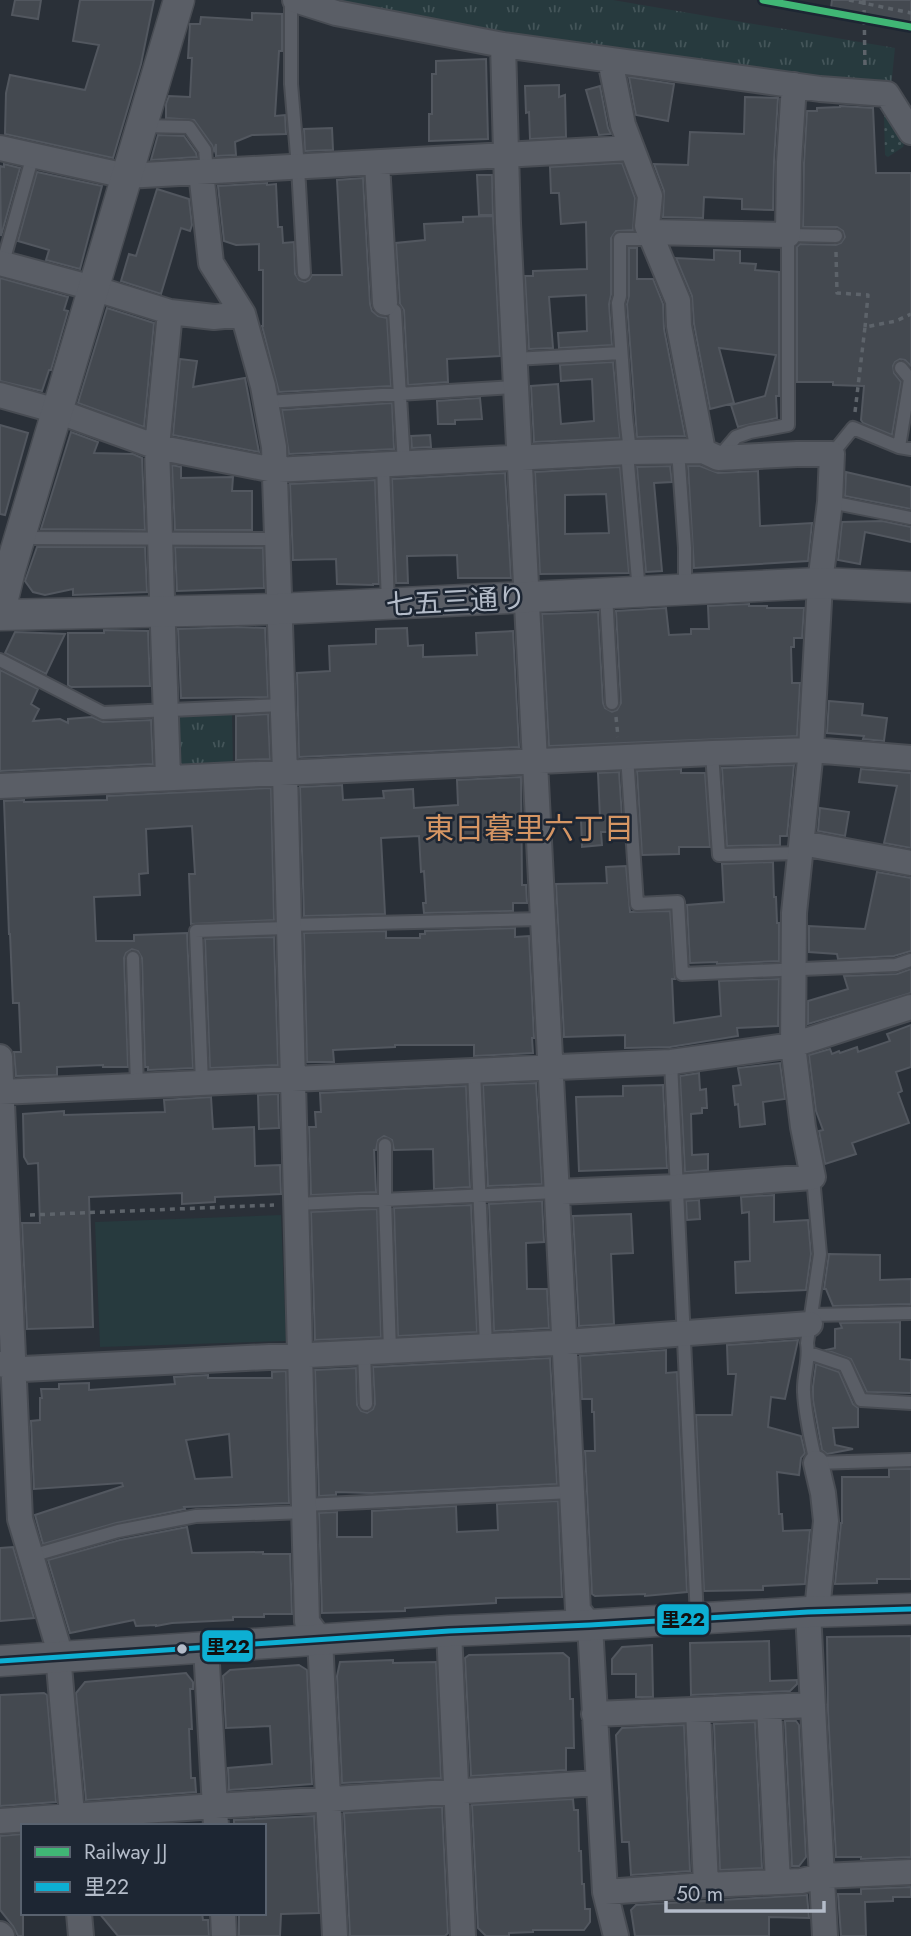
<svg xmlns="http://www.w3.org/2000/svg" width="911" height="1936" font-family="Jost,'Noto Sans JP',sans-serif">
<defs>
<pattern id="grass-dots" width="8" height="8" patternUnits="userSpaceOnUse" patternTransform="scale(1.75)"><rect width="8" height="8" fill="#273a3e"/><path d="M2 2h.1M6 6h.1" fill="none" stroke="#445559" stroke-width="1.8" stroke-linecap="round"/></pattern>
<pattern id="park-tufts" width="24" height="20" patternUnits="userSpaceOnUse" patternTransform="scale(1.75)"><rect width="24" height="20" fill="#273a3e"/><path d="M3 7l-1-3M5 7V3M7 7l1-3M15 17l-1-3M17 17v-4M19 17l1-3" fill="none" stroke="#445559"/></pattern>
</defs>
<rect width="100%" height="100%" fill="#2a3038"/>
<!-- grass -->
<path fill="url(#grass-dots)" d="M884 116H886L904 144 903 147 888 157 885 155Z"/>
<!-- park -->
<path fill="url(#park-tufts)" d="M320 0H613L895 48 891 87 502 38Z
M232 713 233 769 180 770 179 714Z"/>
<!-- garden -->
<path fill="#273a3e" d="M281 1215 286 1341 100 1347 95 1222Z"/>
<!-- building -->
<path fill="#444950" stroke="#52575f" stroke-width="2" fill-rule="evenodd" d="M15 0H41L38 19 12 15Z
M80 0H154L141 64 113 158 5 134 6 93 10 75 85 90 99 45 73 41Z
M832 0H911V24L831 8Z
M252 13 282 14V51H279L275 116 285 115 286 134 252 135 235 142 236 155 216 156V144L214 151 212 145 194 120 166 118V104L169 96 190 97 192 58H188L190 24H200L201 17 252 20Z
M486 59 488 139 429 141V114H432V74H436V61Z
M629 77 674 84 668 121 636 115Z
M559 85V97L565 95 566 137 530 139 529 112 526 113 525 86Z
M600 86 608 128 611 134 599 135 586 90Z
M745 97 778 98 774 161 773 210 742 209V199L704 197 703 218 663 217 664 191 654 164 688 165 690 132 744 134Z
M840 106 873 108 876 173H911V366L905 360 900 359 895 362 893 366 894 373 901 382 892 435 863 423 861 420 864 386 833 385V382H797V247L800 244 836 245 841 243 845 237 843 231 837 227H803L804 163 807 111H817V108L840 107Z
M332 128 333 150 305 151 304 129Z
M158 135 184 136 196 153 197 157 151 160Z
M622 163 635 198 633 230 616 231 611 238V295L609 304 612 345 559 348 558 333 587 331 586 295 549 297 553 348 529 349 525 276H533V271L587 269 586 222 561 224 559 193H551L550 167Z
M4 164 20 168 1 236 0 166 4 167Z
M37 172 102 186 80 269 46 260 49 250 18 241Z
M477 175H492L493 215H479Z
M363 178 370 304 372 311 378 316 387 318 391 386 279 392 262 326H263V270H259V244L236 245 224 241 218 186 267 183V185L276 184 278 227H282L283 243 294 242 295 274 299 280 305 282 309 280 312 275H342L337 180Z
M157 189 189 199 192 225 190 231 181 228 161 294 121 281 129 254 136 256Z
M493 216 500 356 447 359 448 382 408 385 404 310 400 304 396 243 425 240 424 224 463 222V217Z
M629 248H637V279H653L663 304 664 329 685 436 637 437 627 304 629 296Z
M714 250 740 251V263L756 264 755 270 779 272V396H776L777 418 738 427 731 405 765 396 776 355 719 348 734 403 710 409 694 324 692 296 676 258 714 260Z
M0 278 68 297 64 310 68 311 51 370H49L42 391 0 381Z
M107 308 154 323 144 427 78 403Z
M180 359 197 361 193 387 245 378 259 452 173 435Z
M613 362 620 438 534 442 531 386 558 384 561 424 594 421 592 379 561 381 560 365Z
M480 398 482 419 455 420V424H438L437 401Z
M392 403 394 449 289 454 282 410Z
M0 425 28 433 5 515 0 514Z
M71 432 98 442 94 453 133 454 142 458 145 530 41 529Z
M430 435 431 447 412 448 411 436Z
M172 465 181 467V478L233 477 232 491H252V530H175Z
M670 466 672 482 654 483 662 571 646 572 637 467Z
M688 466H700L718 473 758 471 760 526 812 523 808 561 694 568Z
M620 467 629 573 540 574 535 472ZM606 494 609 533 565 534V495Z
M846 472 911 487V509L845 496Z
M505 473 511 578H458L457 555 407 556 408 583H396L392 479Z
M375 480 379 584H373V585L337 584 336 559 293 560 290 484Z
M882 521 911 527V542L865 532 860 564 838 560 842 522Z
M37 547H145L147 592 73 595V589L45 595 33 592 25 581Z
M175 547 263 548 264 588 177 591Z
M749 604V606H767V608H804L802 638H794V647H791L792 683H800L797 736 549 746 542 614 598 612 603 703 605 708 612 712 617 710 621 703 616 611 666 608 669 635 691 634V629H709L708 606Z
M237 627 265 628 268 697 181 698 178 629Z
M407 628 408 646 423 645V657L477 655 476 633 513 631 519 747 299 757 297 673 330 671 329 646 376 644V629Z
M104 630 148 631 150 686 71 687 68 685V633H104Z
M15 632 65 634 46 674 5 653Z
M0 670 38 689 31 704 39 709 33 721 60 719 68 723V719L92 717 103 722 151 720 153 764 0 771Z
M829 701 863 704 862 715 887 718 884 741 863 739 864 736 827 733Z
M268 714 270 759 236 760V716Z
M794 765 787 836H780V845L727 846 722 768Z
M681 769V773H705L710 847H679V854L642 855 637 771Z
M861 769 911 773V848L884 843 897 786 859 782Z
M619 772 623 832H601L602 845 582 847 581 819 600 818 598 773Z
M521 777 522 885H526L527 903H513V911L424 913 423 903H426L424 871 421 872 419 836 381 838 385 914 304 916 300 787 342 785 343 800 384 798 383 791 413 789 414 808 458 805 457 780Z
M271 788 274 920 191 924 189 874H195L192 826 146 829 148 873 139 874 140 895 94 897 96 941H134V935L187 933 193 1068 148 1070V1067H145L142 958 138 951 132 949 126 953 124 958 128 1067H103V1065L57 1067V1075L16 1076 14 1052H21L19 1003H13L10 934H9L4 801 24 800V802L107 800V796Z
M820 808 849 812 845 836 818 831Z
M773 862 774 897H776L777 923H779V961L717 964V962L690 963 687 905 724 902 722 864Z
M626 866 630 912 670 911 675 979H672L674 1023 721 1016 719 981 779 979 778 1026 737 1028 738 1036 670 1047 625 1048V1035L564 1037 556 884 607 883 606 867Z
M877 872 911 878V951L894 956 838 959 837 954 809 952V926L865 929Z
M515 928V937L529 936 534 1038H532L533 1053 474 1056V1045H395V1047L333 1050 334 1062H307L304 933 386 931V938H420V934H425V931Z
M274 937 278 1065 210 1068 205 939Z
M911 969V993L808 1024V1001L848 989 844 976 897 974Z
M911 1025V1067L896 1072 902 1091 898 1093 909 1123 852 1143 856 1154 825 1164 819 1131 823 1130 816 1111 809 1055 830 1049 832 1054 839 1051 840 1053 857 1047 858 1052 890 1041 887 1034Z
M780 1063 785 1099 763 1102 765 1124 740 1127 738 1104 735 1105 733 1086 741 1085 738 1068Z
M699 1073 700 1090 706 1089 707 1108H702V1113L691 1114 692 1155 708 1154V1170L685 1172 680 1076Z
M536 1083 542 1184 488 1186 483 1085Z
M663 1085 667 1168 579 1171 576 1097 623 1096V1086Z
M466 1086 470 1187 434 1189 433 1149 394 1150 392 1140 384 1136 378 1140 376 1150H374L376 1192 311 1195 309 1127H316L315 1112H321L320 1093Z
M278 1094 279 1128 259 1129 258 1095Z
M211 1097 213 1129 254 1127 255 1166 280 1165 281 1194 215 1197V1202L182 1204V1193L89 1197 93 1327 27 1329 22 1223H40L38 1163 28 1164 24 1157 23 1114 64 1111V1115L165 1112 164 1100Z
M774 1195V1222L808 1220 811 1254 806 1290 736 1293 735 1262 750 1261 749 1212 742 1213 741 1197Z
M699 1200 700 1219 687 1220 686 1201Z
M542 1201 544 1242 526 1243 527 1289H547L549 1328 494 1331 489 1204Z
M471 1205 477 1332 398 1336 394 1208Z
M377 1209 381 1337 315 1340 311 1212Z
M631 1214 633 1253 611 1254 614 1324 579 1326 573 1216Z
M829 1254 880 1255V1280L911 1279V1304L833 1306 826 1289H824Z
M900 1322V1359L911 1360V1393L867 1392 851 1359 826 1350 835 1348V1329L842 1328 840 1323Z
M798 1340 785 1399 771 1397 768 1427 801 1436 805 1453 801 1458 799 1475 777 1472 779 1514H782L783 1531 810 1530 805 1584 763 1586V1590L704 1591 696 1415H732L736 1374H728L727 1345Z
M666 1350V1373L677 1372 687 1592 645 1596V1594L595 1596 592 1594 585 1451H595L594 1412H592V1399H582L580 1356Z
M550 1358 557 1484 372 1493 336 1492V1495L319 1496 315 1370 356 1368 357 1405 361 1411 367 1413 373 1409 375 1404 373 1367Z
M816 1364 839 1372 853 1404 858 1408V1427L833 1428 835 1445 853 1449 827 1454 822 1450 813 1400V1386Z
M286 1371 289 1503 184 1507 185 1509 116 1523 43 1544 35 1515 123 1486 122 1483 34 1489 31 1421 40 1420V1398H42L41 1389H59V1384L89 1383V1390L175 1384 174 1377 208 1375V1378H272V1372ZM229 1434 232 1477 195 1479 186 1440Z
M889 1469H911V1579H877V1583L835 1584 841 1523H842V1477H889Z
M558 1501 562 1597 496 1598V1603L405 1608V1611L322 1613 319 1513 337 1512V1537H372V1511L456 1506 457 1532 498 1530 497 1504Z
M187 1527 192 1553 263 1552V1554H290L292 1614H264V1617H233V1620L172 1623 156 1626V1625L136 1626 134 1620 70 1633 48 1560 120 1540Z
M13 1547 34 1618 0 1621V1548Z
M911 1636V1857L861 1859V1857H836L828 1712 827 1637Z
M769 1641 770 1681 797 1680V1684L790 1691 691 1695 690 1643Z
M652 1645 653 1697H636V1674H612V1659L622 1647Z
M563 1653 569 1658 570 1699H573L574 1748H566V1770L471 1776 465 1658 469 1655Z
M393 1660V1663L436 1662 441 1778 342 1783 337 1676 340 1662Z
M299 1665 307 1670 312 1784 229 1790 228 1768 272 1764 270 1726 226 1728 223 1676 230 1670Z
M186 1673 193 1682V1689H190L192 1729H189L191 1778H195L196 1792 86 1800 76 1693 85 1682Z
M44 1693 47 1695 56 1802 0 1806V1695Z
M785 1721H796L799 1725 806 1857 799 1866H792Z
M755 1722 762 1868 720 1870 714 1724Z
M684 1725 690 1871 631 1875 629 1842H622L616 1735 622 1728Z
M573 1799 574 1810H578L579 1851H581L582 1884H584L585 1909H590V1922L584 1930H533V1932L509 1933V1936H486L478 1928 472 1805Z
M442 1807 448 1933 445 1936H350L344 1813Z
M314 1816 319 1913 281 1914 280 1936H239V1913H264V1826H234V1820Z
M23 1834V1936H18L13 1926 0 1910V1836Z
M911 1887V1897H893V1901L865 1902 866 1936H841L838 1894H861V1889Z
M807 1895 809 1918 769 1917V1936H635L631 1910 636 1905Z
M99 1913H202L203 1920H208L209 1936H118Z"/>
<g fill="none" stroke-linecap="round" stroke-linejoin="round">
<defs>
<path id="service" d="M291 0V84L298 167 304 273
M142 126 189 127 205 150 207 172
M2 266 33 155
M385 303 395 311 404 464
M515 359 621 353
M266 402 516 387
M899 447 910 379 901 368
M678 450 685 548V590
M627 452 639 592
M630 452 626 417 618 303 620 296V239H653
M832 454 853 428 899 447 911 449
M719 457 736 437 750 432 788 425V235L836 236
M383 465 388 604
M830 502 911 518
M20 538 276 539
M606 594 612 703
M0 660 103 713 282 705
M712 753 719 855 800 853
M627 756 637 904 678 902 682 974 896 965 911 960
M288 925 542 919
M133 958 137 1086
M671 1062 697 1618
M474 1071 486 1346
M202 1083 196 931 288 928
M385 1145V1200L390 1351
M813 1177 820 1254 807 1343C810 1360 803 1375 804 1392 805 1416 811 1440 816 1463L911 1460
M296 1204 556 1192
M811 1315 911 1313
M364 1352 366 1404
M809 1353 845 1365 861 1400 911 1403
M305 1505 572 1492
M31 1556 118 1531 196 1516 305 1512"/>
<path id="minor" d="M295 0 336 13 503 45 820 89 887 94 911 132
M503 45 508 223 516 387 578 1610 590 1625 605 1892 616 1936
M610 60 623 125 650 196 647 226 678 301 679 326 703 451
M0 148 126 176 631 148
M377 163 385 303
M201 172 211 263 243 314 263 386 274 447 285 773 307 1622 320 1639 335 1936
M650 232 788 235 789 162 794 85
M0 263 93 288 170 312 214 317 243 314
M0 395 57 411 157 447 274 470 630 452 703 451 718 458 797 454H832L830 502 820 583 811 750 794 913 793 1045 803 1127 813 1177 677 1187 556 1192
M168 778 157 447 170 312
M0 786 712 753 811 750 911 758
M802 843 911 863
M0 1057 20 1519 57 1643 73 1826
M0 1092 671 1062 793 1045 911 1007
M0 1364 23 1369 553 1343 810 1324
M816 1463 823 1493 826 1521 817 1611
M808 1612 825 1936
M449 1631 463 1936
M206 1647 216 1826
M769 1707 778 1882
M698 1710 706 1885
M594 1714 813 1705
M0 1821 215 1806 598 1783
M605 1892 706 1885 801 1881 822 1876 911 1872
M79 1913 81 1936
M223 1913 224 1936
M0 1934 2 1936"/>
<path id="tertiary" d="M0 611 10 570 179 0
M0 615 278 609 820 583 911 587
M0 1661 449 1631 590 1625 808 1612 911 1609"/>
</defs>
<!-- service casing -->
<use href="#service" stroke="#484c53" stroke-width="16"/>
<!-- minor casing -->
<use href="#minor" stroke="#484c53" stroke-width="28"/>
<!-- tertiary casing -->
<use href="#tertiary" stroke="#484c53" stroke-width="33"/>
<!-- path -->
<path stroke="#5d636a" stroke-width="3.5" stroke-dasharray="5 5" stroke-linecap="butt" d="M849 0 911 13
M864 0 865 70
M836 252 837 293 868 295 865 327
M855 412 865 327 896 321 911 314
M616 717 618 737
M30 1215 274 1205"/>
<!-- service -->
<use href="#service" stroke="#5a5e66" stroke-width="12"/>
<!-- minor -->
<use href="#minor" stroke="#5a5e66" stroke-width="24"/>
<!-- tertiary -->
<use href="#tertiary" stroke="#5a5e66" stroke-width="30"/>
<defs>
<path id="bus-1" d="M0 1661 449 1631 590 1625 808 1612 911 1609"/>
</defs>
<!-- bus-1 casing -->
<use href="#bus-1" stroke="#1d2633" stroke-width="10"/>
<!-- bus-1 -->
<use href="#bus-1" stroke="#0dafd3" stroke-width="5"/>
<defs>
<path id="rail-1" d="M763 0 911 27"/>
</defs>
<!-- rail-1 casing -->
<use href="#rail-1" stroke="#1d2633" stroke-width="12"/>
<!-- rail-1 -->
<use href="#rail-1" stroke="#40b675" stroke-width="7"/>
</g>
<!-- markers -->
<circle fill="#b4bcc9" stroke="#1d2633" stroke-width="2.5" cx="182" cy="1649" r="6"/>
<g text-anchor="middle" stroke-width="5" stroke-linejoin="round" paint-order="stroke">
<!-- street labels -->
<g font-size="28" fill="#b4bcc9" stroke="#1d2633">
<text transform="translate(456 601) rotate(-3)" y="10">七五三通り</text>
</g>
<!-- neighbourhood labels -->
<g font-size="30" fill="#d59563" stroke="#1d2633">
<text x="529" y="839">東日暮里六丁目</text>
</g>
</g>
<g stroke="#1d2633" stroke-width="2.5">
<rect x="656" y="1603" width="54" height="33" rx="7" fill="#0dafd3"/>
<rect x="201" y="1629" width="53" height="34" rx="7" fill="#0dafd3"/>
</g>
<g font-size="19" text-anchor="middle" font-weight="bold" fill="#111">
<text x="683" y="1626">里22</text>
<text x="228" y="1653">里22</text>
</g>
<!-- legend -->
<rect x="21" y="1824" width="245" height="91" fill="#1d2633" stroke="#59626f" stroke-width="2"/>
<rect x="35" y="1847" width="35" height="10" fill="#40b675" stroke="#59626f" stroke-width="2"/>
<text x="84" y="1859" font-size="21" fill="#b4bcc9">Railway JJ</text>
<rect x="35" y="1882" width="35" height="10" fill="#0dafd3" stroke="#59626f" stroke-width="2"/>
<text x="84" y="1894" font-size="21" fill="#b4bcc9">里22</text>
<!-- scale -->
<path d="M666 1901v10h158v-10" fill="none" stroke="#b4bcc9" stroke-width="3.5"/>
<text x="676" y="1901" font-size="21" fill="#b4bcc9" stroke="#1d2633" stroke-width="5" paint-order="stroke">50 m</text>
</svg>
